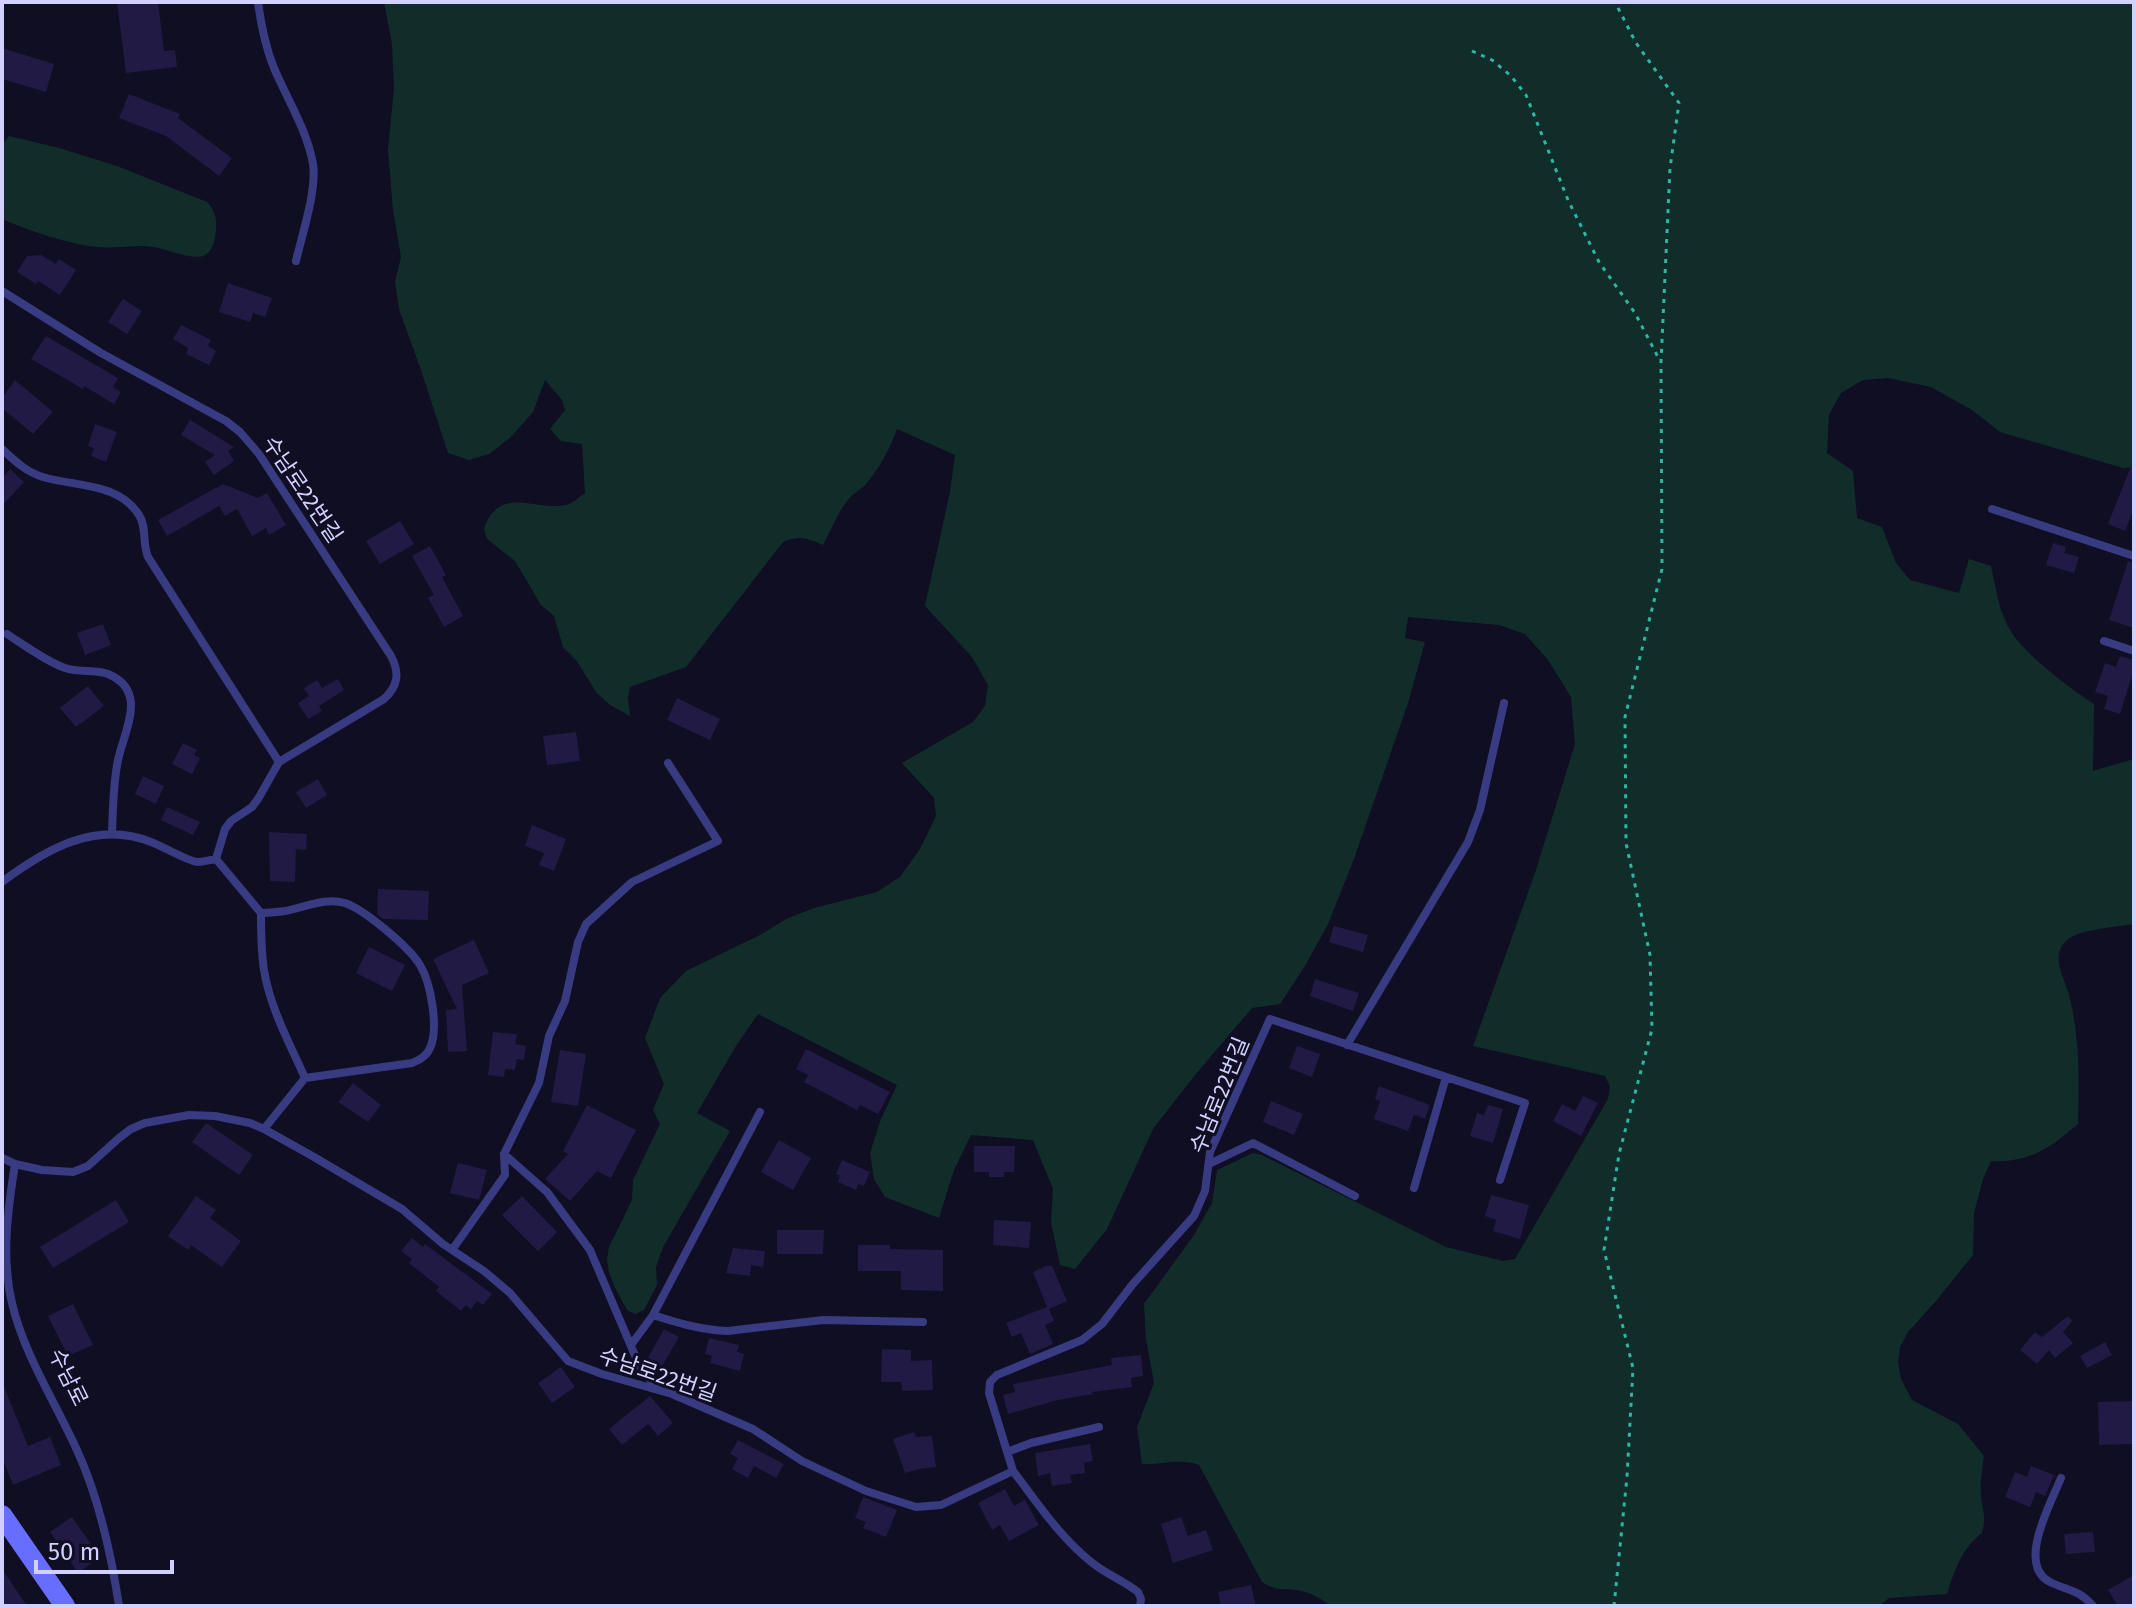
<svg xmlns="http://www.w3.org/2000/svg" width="2136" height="1608" font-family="'Fira Sans','Noto Sans KR',sans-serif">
<rect width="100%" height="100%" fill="#100e23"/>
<!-- green -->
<path fill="#112d2a" d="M384 2H2134V467L2123 468 2000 432 1972 410 1931 387 1888 378 1863 380 1841 393 1829 415 1827 453 1853 471 1857 518 1882 527 1896 563 1910 580 1959 593 1969 559 1991 566C1996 588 1999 614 2012 633 2026 655 2071 689 2094 704L2093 771 2134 759V924C2116 927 2075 929 2064 943 2051 958 2065 979 2069 995 2080 1038 2079 1080 2078 1124 2050 1148 2030 1163 1991 1161L1983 1179 1974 1213 1973 1255 1936 1301 1908 1332 1900 1347 1898 1363 1901 1379 1912 1400 1958 1424 1984 1456C1982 1469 1980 1482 1981 1495 1982 1512 1987 1514 1982 1533 1961 1549 1955 1570 1947 1594L1889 1598 1879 1606H1332C1322 1600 1312 1593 1301 1591 1283 1587 1280 1593 1262 1582L1199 1465C1182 1458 1161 1465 1142 1464L1137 1427 1154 1383 1146 1339 1144 1304 1194 1235 1212 1203 1217 1170 1253 1153 1262 1155 1446 1247 1503 1261 1515 1259 1608 1099 1610 1086 1605 1076 1473 1046 1535 873 1575 744 1571 697 1548 660 1525 634 1499 625 1408 617 1405 638 1425 642 1408 703 1354 859 1328 924 1305 966 1280 1004 1252 1008 1195 1075 1153 1129 1107 1229 1075 1269 1060 1265 1051 1222 1053 1189 1033 1140 971 1135 954 1170 939 1218 885 1197 874 1179 870 1153 881 1119 897 1085 758 1014 736 1046 697 1113 730 1131 663 1247 656 1267 657 1285 644 1310 635 1314 627 1310 614 1286 609 1272 607 1259 609 1247 632 1200 633 1180 660 1124 653 1110 664 1084 645 1038 660 998 686 971 762 934 786 919 814 908 877 892 900 877 920 849 936 816 934 798 902 763 973 722 985 706 988 685 972 657 925 606 950 492 955 455 897 429C890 449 880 467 866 484 860 490 852 494 847 501 837 514 831 530 823 545 807 538 799 535 783 542L686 667 630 687 628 697 630 716 610 705 597 693 576 660 563 647 554 616 541 605 515 561 487 539 484 529C500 482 538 514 569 504 574 502 580 496 585 493L582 444 561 441 550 429 565 410 562 400 545 380 533 412 511 437 489 454 469 460 448 453 421 370 399 309 395 282 401 257 393 210 388 150 394 88 392 44Z
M9 136 59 148 117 166 207 202C215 211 217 218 216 230 215 240 213 252 203 256 191 260 167 249 154 247 135 244 117 249 98 247 71 245 27 230 2 219V144Z"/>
<!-- building -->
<path fill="#201a44" d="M117 2H158L164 51 175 50 177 67 126 73Z
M2 48 54 64 46 92 2 79Z
M129 94 180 114 178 118 232 158 219 176 166 136 119 118Z
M41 255 56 264 59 259 76 270 60 295 38 281 36 284 17 272 27 256Z
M228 283 272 298 265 317 253 313 250 322 219 312Z
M123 299 142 311 127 334 108 322Z
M181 325 211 340 208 346 216 351 209 365 186 354 188 348 173 339Z
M46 336 118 378 113 387 121 392 114 404 84 386 83 389 31 359Z
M15 380 53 412 33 434 2 408V398Z
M190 420 234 447 228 451 234 461 214 475 205 462 215 455 181 435Z
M95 424 117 432 106 462 91 456 94 448 88 446Z
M2133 461 2134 508 2125 531 2108 524Z
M10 469 24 482 2 506V478Z
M223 484 258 498 267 493 286 525 269 535 266 528 252 536 237 509 225 516 219 506 167 536 158 520Z
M400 521 414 544 380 564 366 541Z
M2053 543 2066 547 2064 553 2079 557 2074 573 2046 565Z
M430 546 446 575 442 577 463 616 444 627 428 598 434 595 412 556Z
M2128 561 2134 563V628L2109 620Z
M103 624 111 645 85 655 77 633Z
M2120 656 2134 660V669L2120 714 2104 709 2108 696 2095 692 2105 663 2116 667Z
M338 679 344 690 319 706 322 711 308 719 298 703 309 696 304 688 317 680 322 688Z
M88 686 104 706 76 727 60 708Z
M677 698 720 719 710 740 667 720Z
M576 732 580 761 547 765 543 736Z
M183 743 197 750 194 755 200 758 192 774 172 764Z
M143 776 164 786 156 804 135 794Z
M318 779 327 795 306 808 296 792Z
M167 807 200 822 193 835 161 820Z
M532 825 566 839 554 871 539 865 544 853 525 846Z
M269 832 307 834 306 850 296 849 295 882 270 881Z
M378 889 429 891 428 920 383 919 377 914Z
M1334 926 1368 935 1363 952 1329 942Z
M474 940 489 973 462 985 467 1051 448 1052 446 1010 457 1009 433 959Z
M369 947 405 965 392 991 356 973Z
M1315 979 1359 993 1353 1011 1310 996Z
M493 1032 517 1034 515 1044 526 1046 524 1060 517 1059 515 1070 505 1069 504 1077 488 1075Z
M1297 1046 1320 1054 1312 1077 1289 1068Z
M806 1049 890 1092 878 1114 860 1105 857 1110 804 1082 808 1075 796 1069Z
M560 1050 586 1054 578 1106 551 1102Z
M353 1083 381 1105 368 1122 338 1102Z
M1379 1086 1430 1105 1425 1119 1414 1115 1408 1131 1374 1119 1380 1101 1375 1099Z
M1583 1096 1598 1103 1581 1136 1553 1121 1562 1104 1575 1111Z
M1271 1101 1303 1114 1294 1135 1263 1122Z
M587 1105 636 1130 611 1178 597 1171 570 1201 545 1179 568 1154 563 1151Z
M1488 1105 1503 1109 1493 1143 1470 1136 1477 1113 1484 1115Z
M206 1123 253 1155 239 1175 192 1142Z
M779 1140 811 1158 793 1190 761 1172Z
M974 1146H1015L1014 1172H1004V1177H989V1172H974Z
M842 1160 870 1172 864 1186 858 1184 856 1190 838 1182 840 1176 836 1174Z
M458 1163 487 1170 479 1200 450 1193Z
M1491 1195 1529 1205 1520 1239 1493 1231 1496 1220 1485 1216Z
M196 1196 216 1210 210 1218 241 1241 222 1267 191 1245 188 1250 168 1236Z
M522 1196 557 1232 538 1251 502 1215Z
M116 1200 129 1222 53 1268 40 1247Z
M994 1220 1031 1222 1029 1248 993 1245Z
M777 1230H824L823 1254H777Z
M412 1238 423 1247 425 1244 492 1294 483 1305 477 1301 471 1309 466 1305 461 1311 436 1291 439 1287 409 1263 412 1259 401 1251Z
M858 1245H890V1249L943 1250V1291L901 1290V1271H858Z
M733 1248 765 1251 763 1267 751 1265 750 1276 726 1273Z
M1046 1266H1052L1067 1301 1049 1309 1054 1321 1045 1325 1053 1344 1030 1354 1021 1333 1012 1337 1006 1323 1047 1307 1033 1272Z
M73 1304 93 1345 68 1356 48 1316Z
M2068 1316 2072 1321 2063 1332 2073 1343 2055 1358 2049 1350 2037 1364 2020 1350 2035 1332 2042 1337Z
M664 1329 679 1337 662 1366 648 1358Z
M709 1338 739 1345 737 1352 744 1354 740 1371 710 1363 712 1356 705 1354Z
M2105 1342 2112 1355 2087 1368 2080 1356Z
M882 1349 911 1350V1361L932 1360 933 1390 902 1391 901 1382H881Z
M1141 1355 1143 1376 1131 1378 1132 1387 1092 1392 1093 1394 1058 1400 1008 1414 1003 1395 1015 1392 1013 1384 1112 1365 1111 1358Z
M561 1367 575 1387 552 1403 538 1383Z
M2 1382 28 1446 50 1437 61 1465 13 1485 2 1457Z
M650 1396 673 1423 658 1436 648 1424 622 1445 609 1429Z
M2134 1401V1444L2099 1445 2098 1402Z
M914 1432 916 1437 932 1436 936 1467 919 1469 905 1473 893 1439Z
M738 1440 784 1464 776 1478 754 1466 748 1478 732 1469 738 1458 730 1454Z
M1090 1444 1093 1461 1084 1463 1085 1473 1070 1475 1072 1483 1052 1486 1050 1473 1038 1476 1035 1453Z
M2031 1466 2054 1475 2045 1496 2036 1492 2030 1507 2005 1497 2015 1472 2027 1477Z
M1005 1489 1014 1506 1025 1500 1039 1525 1009 1541 1000 1525 992 1530 978 1503Z
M863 1497 897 1510 886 1537 863 1528 866 1522 855 1518Z
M72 1517 100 1557 78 1573 50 1532Z
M1181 1517 1188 1536 1206 1530 1213 1550 1173 1563 1161 1524Z
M2093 1532 2095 1552 2066 1554 2064 1534Z
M2 1569 27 1606H2Z
M2134 1575V1606H2118L2108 1590Z
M1251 1585 1256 1606H1221L1218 1592Z"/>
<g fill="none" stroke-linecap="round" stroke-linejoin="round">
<!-- path -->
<path stroke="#2eb5a3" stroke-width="3" stroke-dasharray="4 6" stroke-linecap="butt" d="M1472 51 1492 60 1511 76 1526 95 1568 200 1599 262 1635 313 1659 359
M1614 1606 1627 1477 1633 1368 1604 1250 1619 1154 1652 1029 1650 955 1626 843 1625 717 1662 569 1661 362 1670 168 1679 103 1636 43 1615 2"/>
<!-- lane -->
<path stroke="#393b82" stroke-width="8" d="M258 2C261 25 265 46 274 68 287 99 307 130 313 164 317 190 302 235 296 261
M2 291 101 353 226 421 240 432 259 454 391 656C400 673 398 686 384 699L279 762 258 799 252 807 231 821 225 829 216 859C210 860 203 862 197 862 188 861 162 846 151 842 96 820 46 849 2 882
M2 449C15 461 26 472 43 477 76 487 118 482 139 515 147 527 142 543 148 557L279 762
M1992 509 2134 556
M7 634C24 645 47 662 65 668 79 673 95 669 108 674 149 691 124 731 118 760 113 784 113 809 112 833
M2104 641 2134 651
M216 859 261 913C261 932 261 951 264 970 270 1008 290 1044 305 1078L264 1129
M261 913C269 913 277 912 285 911 306 907 325 897 345 903 365 910 409 947 420 965 431 983 439 1029 430 1048 427 1056 420 1060 412 1063L305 1078
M1347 1045 1468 842 1480 810 1504 703
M504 1154 547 1192 590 1250 639 1365 657 1389
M2 1158 15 1164 42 1170 73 1172 88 1166 119 1138 131 1129 145 1123 189 1115 215 1116 250 1123 264 1129 314 1157 402 1209 443 1244 484 1271 510 1293 568 1361 602 1374 672 1394 753 1429 802 1461 866 1491 916 1507 941 1505 1013 1471C1037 1502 1059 1536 1090 1561 1105 1574 1123 1580 1138 1592L1141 1599 1140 1606
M15 1164C8 1208 1 1258 12 1303 23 1352 55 1402 76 1448 99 1497 111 1553 119 1606
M1209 1164 1253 1143 1355 1196
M1414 1188 1446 1077
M452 1250 505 1175 504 1154 539 1083 549 1036 565 1001 578 942 586 924 632 882 718 841 668 763
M653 1315C678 1323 701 1330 728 1331L823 1320 923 1322
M631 1345 653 1315 760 1112
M1007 1452 1031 1443 1099 1427
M1013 1471 989 1393 990 1382 997 1375 1082 1340 1102 1324 1132 1285 1194 1216 1205 1191 1210 1152 1270 1019 1525 1103 1500 1180
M2061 1478C2051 1503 2016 1565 2050 1582 2068 1591 2078 1589 2093 1606"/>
<!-- secondary -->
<path stroke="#676eff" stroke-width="20" d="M2 1515 65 1606"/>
</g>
<g text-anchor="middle" stroke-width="6" stroke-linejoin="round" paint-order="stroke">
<!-- street labels -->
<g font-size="22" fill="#d2d0ff" stroke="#100e23">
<text transform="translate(303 489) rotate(56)" y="8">수남로22번길</text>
<text transform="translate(1219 1095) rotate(-68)" y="8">수남로22번길</text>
<text transform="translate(658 1374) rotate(19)" y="8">수남로22번길</text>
<text transform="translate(69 1377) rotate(64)" y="8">수남로</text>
</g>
</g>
<!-- border -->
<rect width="2136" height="1608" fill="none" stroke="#d2d0ff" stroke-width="8"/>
<!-- scale -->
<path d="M36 1560v12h136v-12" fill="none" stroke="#d2d0ff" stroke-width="4"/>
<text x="48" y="1560" font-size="24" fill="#d2d0ff" stroke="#100e23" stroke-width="6" paint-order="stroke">50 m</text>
</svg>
